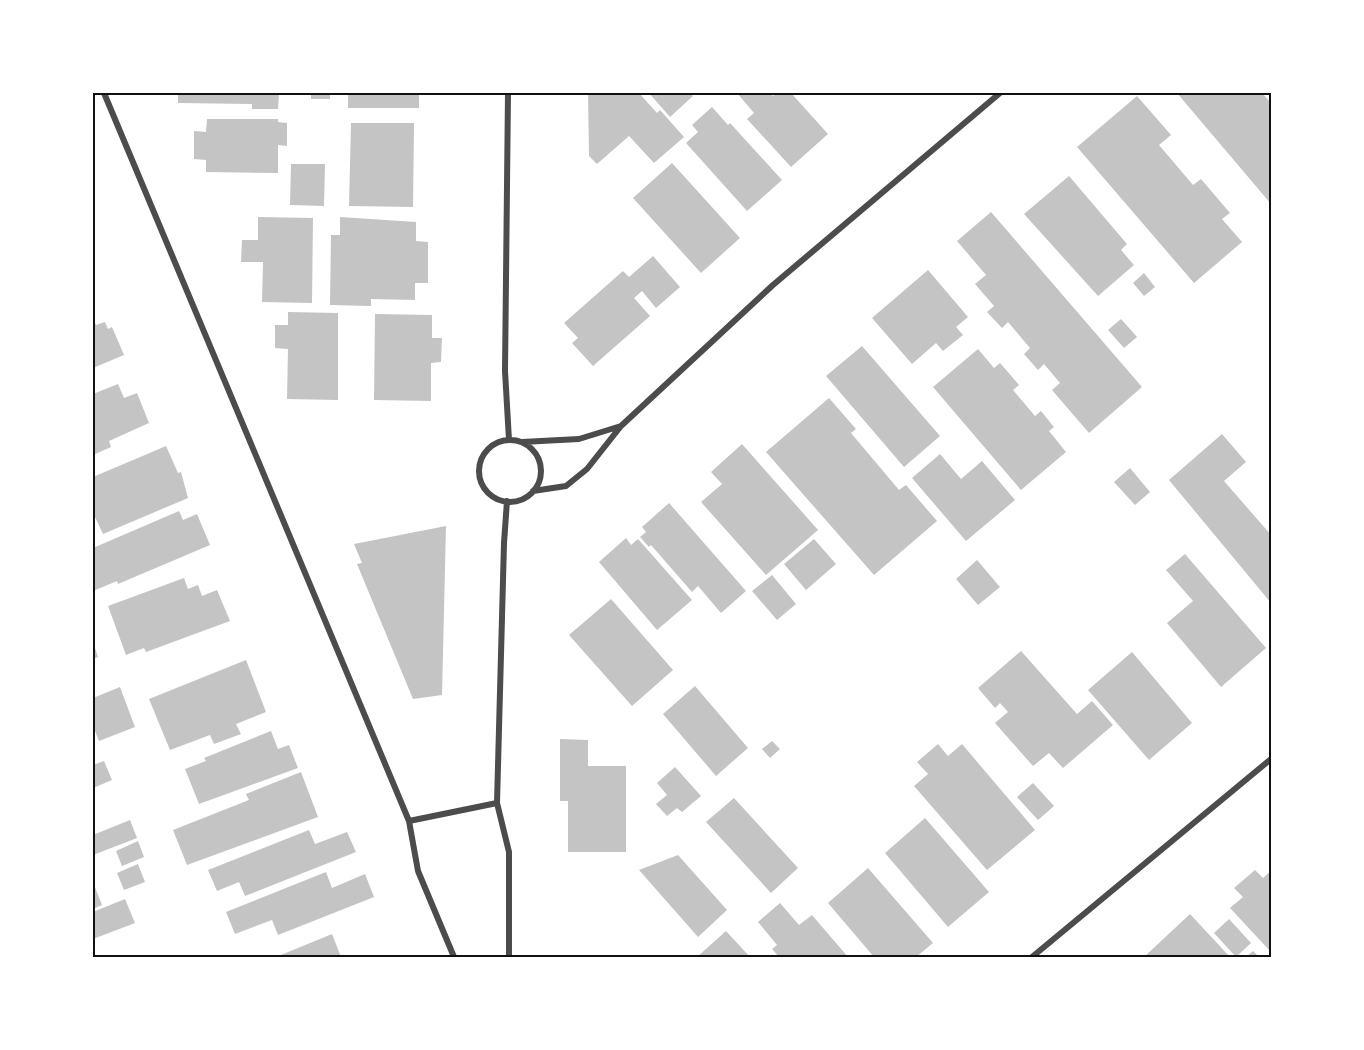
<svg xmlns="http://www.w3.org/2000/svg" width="1364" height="1050" font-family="Literata,serif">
<rect width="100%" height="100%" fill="#fff"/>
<!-- building -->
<path fill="#c4c4c4" d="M178 93H279L278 109H252V104L178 103Z
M311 93H330V99H311Z
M348 93H419V108H348Z
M588 93H639L657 113 660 110 684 137 654 163 629 136 597 164 589 156Z
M649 93H690L693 96 670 117Z
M737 93H770L773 96 777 93H791L828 134 791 167 747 119 754 113Z
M1177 93H1262L1271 103V204Z
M1137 96 1171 135 1159 145 1193 185 1201 179 1230 213 1222 219 1242 242 1194 283 1077 147Z
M712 107 728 125 730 123 782 180 747 211 686 143 698 132 692 125Z
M207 119H278V122L287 123V146L278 145V173L206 172V160L194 159V131L206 132Z
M351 123H414L413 207 349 206Z
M672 163 740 238 701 273 633 198Z
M291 164H325L324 206 290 205Z
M1069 176 1127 244 1121 250 1134 265 1098 296 1024 214Z
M991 212 1142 387 1089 433 1052 390 1060 383 1044 364 1038 370 1024 354 1030 348 1008 322 1002 328 987 312 994 306 975 284 986 275 957 241Z
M258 217 313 218 312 303 262 302 263 262H241L242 240H258Z
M340 217 416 222V241L428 242V283H415V300L371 299V306L330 305 331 235H340Z
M653 256 680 287 656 308 642 291 634 298 650 316 593 366 572 343 578 338 564 323 623 271 629 277Z
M928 270 968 317 956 327 963 335 943 351 936 343 912 364 872 318Z
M1144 273 1155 287 1144 296 1133 283Z
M288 312 338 313V400L287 399 288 349 275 348V325H288Z
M375 314 432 315V338H442L441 362 431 363V401L374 400Z
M93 318 96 325 105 322 108 329 112 327 124 355 93 368Z
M1121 319 1137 337 1124 348 1108 330Z
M862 346 940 436 904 467 826 376Z
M978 349 994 368 1000 363 1019 385 1013 390 1035 416 1041 411 1054 427 1049 431 1066 452 1021 490 933 387Z
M118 384 124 398 137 393 149 423 109 441 111 447 93 455V394Z
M829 398 856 429 851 433 899 490 906 485 937 521 874 575 766 452Z
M1222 434 1246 462 1224 481 1271 535V603L1169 480Z
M742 444 818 530 766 575 701 502 722 484 711 472Z
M166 446 178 473 181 472 188 498 103 534 93 513V477Z
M940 454 961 479 982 461 1015 500 966 541 912 478Z
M1130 468 1150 492 1135 505 1114 482Z
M669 503 746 591 721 613 698 586 692 592 651 545 649 547 640 537 646 532 642 527Z
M179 511 183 520 197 514 210 545 118 584 117 581 93 591V548Z
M446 526 442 695 413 699 357 564 362 563 354 544Z
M626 538 631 545 638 539 692 600 657 630 599 562Z
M814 539 836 564 806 590 784 564Z
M1185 554 1266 648 1221 687 1167 623 1193 601 1166 570Z
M977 560 1000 587 978 605 956 579Z
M772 575 796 604 777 620 752 591Z
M184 578 188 589 198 585 202 596 217 590 230 621 146 652 144 648 126 655 108 606Z
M611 599 673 670 632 706 569 635Z
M93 642 98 657 93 659Z
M1021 651 1077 714 1092 701 1113 725 1063 768 1049 753 1033 766 995 723 1008 712 1000 703 995 708 978 688Z
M1132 652 1192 723 1149 760 1088 690Z
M246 660 266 712 236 724 241 734 214 744 210 735 170 750 149 699Z
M695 686 748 748 716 776 663 714Z
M120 687 135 727 99 741 93 726V698Z
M271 731 278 749 289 745 298 768 199 804 185 769 206 761 204 758Z
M560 739 588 740V766H626V852H568V801H560Z
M772 741 780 749 770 758 762 749Z
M938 744 948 756 962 744 1035 830 987 870 914 786 928 774 917 762Z
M104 761 112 780 93 788V765Z
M675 767 701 796 682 812 677 808 667 816 656 804 667 795 657 783Z
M301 772 318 817 187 865 173 830 249 800 246 794Z
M1033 783 1054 806 1038 820 1017 797Z
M734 798 798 868 771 893 706 822Z
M925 818 989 892 948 927 885 853Z
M130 820 137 838 93 855V835Z
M309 830 315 844 347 832 356 852 245 896 239 882 217 891 208 870Z
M138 841 144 857 122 866 116 851Z
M678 855 727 910 698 937 639 870Z
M138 864 145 882 124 890 117 873Z
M868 868 933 943 916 957H874L828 903Z
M1255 870 1263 878 1271 871V952L1230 908 1243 897 1234 888Z
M326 872 332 888 365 874 374 897 278 935 272 920 235 934 226 912Z
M93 882 102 905 93 909Z
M125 899 135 923 93 939V912Z
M780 903 799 925 812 915 848 957H779L772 949 777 945 758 922Z
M1190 914 1230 957H1144Z
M1229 919 1251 943 1236 957 1214 933Z
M726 931 750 957H697Z
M332 934 341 957H276Z
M1253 951 1259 957H1246Z"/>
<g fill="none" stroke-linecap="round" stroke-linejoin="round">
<!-- minor -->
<path stroke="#4c4c4c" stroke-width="6" d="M104 93 409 821 418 871 454 957
M508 93 505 371 509 440
M479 471a31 31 0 1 1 62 0a31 31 0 1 1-62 0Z
M522 442 579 439 621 426
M533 491 566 486 587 469 621 426 773 285 1000 93
M507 501 504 543 497 803 509 852V957
M409 821 497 803
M1032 957 1271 759"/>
</g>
<!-- border -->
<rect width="1364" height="1050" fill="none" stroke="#ffffff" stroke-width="189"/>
<rect x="94" y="94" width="1176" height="862" fill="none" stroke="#111" stroke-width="2"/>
</svg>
